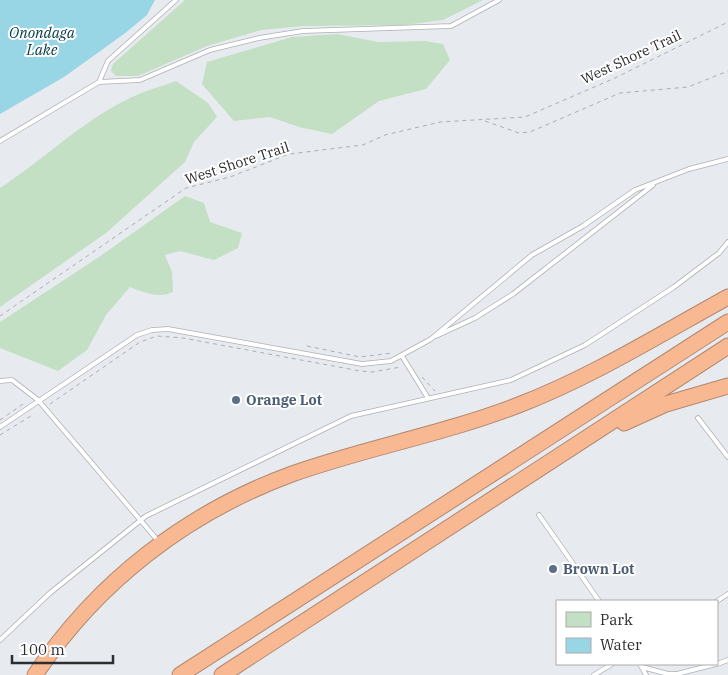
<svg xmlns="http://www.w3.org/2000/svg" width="728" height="675" font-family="'IBM Plex Serif',serif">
<rect width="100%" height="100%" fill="#e7ebf0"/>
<!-- green -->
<path fill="#c3dfc4" d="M185 0H483L443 20 404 25 303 26 261 30 207 46 138 76H116L111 71 113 64Z
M337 34 378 42 425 41 443 44 450 60 426 89 379 101 332 134 299 127 270 117 234 121 202 84 207 62 292 37Z
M176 81 208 103 217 117 194 142 185 162 106 233 0 307V188C43 160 80 123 126 100 141 92 159 87 176 81Z
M185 196 204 203 210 222 242 233 238 248 214 260 180 251 165 255 172 272 173 292C160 299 142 292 130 287L106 315 87 350 58 371 0 348V322L99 257Z"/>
<!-- water -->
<path fill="#98d6e6" d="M0 0H155L147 15 124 34 64 77 0 114Z"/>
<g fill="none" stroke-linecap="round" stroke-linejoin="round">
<defs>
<path id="lane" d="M99 82 140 80 210 50 259 38 303 31 451 26 499 0
M0 141 99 82 108 61 176 0
M436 336 475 318 513 294 653 185
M402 356 428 398
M0 381 12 380 38 400 159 542
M698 418 728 457
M0 427 137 335 152 330 168 329 362 364 391 361 431 339 532 255 583 226 635 190 689 169 728 159
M539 515 599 601
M717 601 728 594
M0 640 50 593 146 516 351 416 511 380 585 345 674 287 719 253 728 242
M640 664 646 675
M717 664 728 660
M642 667 668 674H677L716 664
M594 675 612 664"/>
<path id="highway" d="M624 423 666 404 728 386
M35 675C97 582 186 513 292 474 365 448 443 434 516 406 590 378 659 335 728 297
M180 675 728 322
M222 675 728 346"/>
</defs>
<!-- lane casing -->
<use href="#lane" stroke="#adb0b5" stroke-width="5.5"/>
<!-- highway casing -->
<use href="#highway" stroke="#b1876f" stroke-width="17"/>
<!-- path -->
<path stroke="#aaadb1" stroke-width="1" stroke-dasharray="4 4" stroke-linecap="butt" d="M485 121 519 133 530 132 620 93 688 87 728 71
M0 316 186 188 230 177 289 154 363 145 385 135 440 122 525 117 615 78 728 22
M307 346 360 357 392 353
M422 377 435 391
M50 404 140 342 157 336 183 338 360 371 372 372 401 367
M0 420 23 404
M0 435 34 414"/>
<!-- lane -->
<use href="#lane" stroke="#fff" stroke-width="4"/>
<!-- highway -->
<use href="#highway" stroke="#f8b891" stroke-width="15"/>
</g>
<!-- markers -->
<g fill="#5c6f8a" stroke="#fff" stroke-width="2">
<circle cx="236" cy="400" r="5"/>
<circle cx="553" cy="569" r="5"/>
</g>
<g text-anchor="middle" stroke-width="4" stroke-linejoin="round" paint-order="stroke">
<!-- street labels -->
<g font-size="14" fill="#2c2d2f" stroke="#fff">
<text transform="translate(631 57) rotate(-25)" y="5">West Shore Trail</text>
<text transform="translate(237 163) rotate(-18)" y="5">West Shore Trail</text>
</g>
<!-- service labels -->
<g font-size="14" font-weight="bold" fill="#4e5e75" stroke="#fff" text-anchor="start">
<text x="246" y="405">Orange Lot</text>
<text x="563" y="574">Brown Lot</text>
</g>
<!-- water labels -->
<g font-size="15" font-style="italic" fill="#003944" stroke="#fff">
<text x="42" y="38">Onondaga<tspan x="42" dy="17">Lake</tspan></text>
</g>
</g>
<!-- legend -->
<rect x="556" y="600" width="162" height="65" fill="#ffffff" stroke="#ababac"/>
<rect x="566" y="612" width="25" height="15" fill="#c3dfc4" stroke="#ababac"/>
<text x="600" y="625" font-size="15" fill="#2c2d2f">Park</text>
<rect x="566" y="638" width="25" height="15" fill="#98d6e6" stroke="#ababac"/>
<text x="600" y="650" font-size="15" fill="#2c2d2f">Water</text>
<!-- scale -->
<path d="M12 655v8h101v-8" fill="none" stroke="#2c2d2f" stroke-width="2.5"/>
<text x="20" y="655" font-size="15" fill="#2c2d2f" stroke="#ffffff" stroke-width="4" paint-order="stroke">100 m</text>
</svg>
